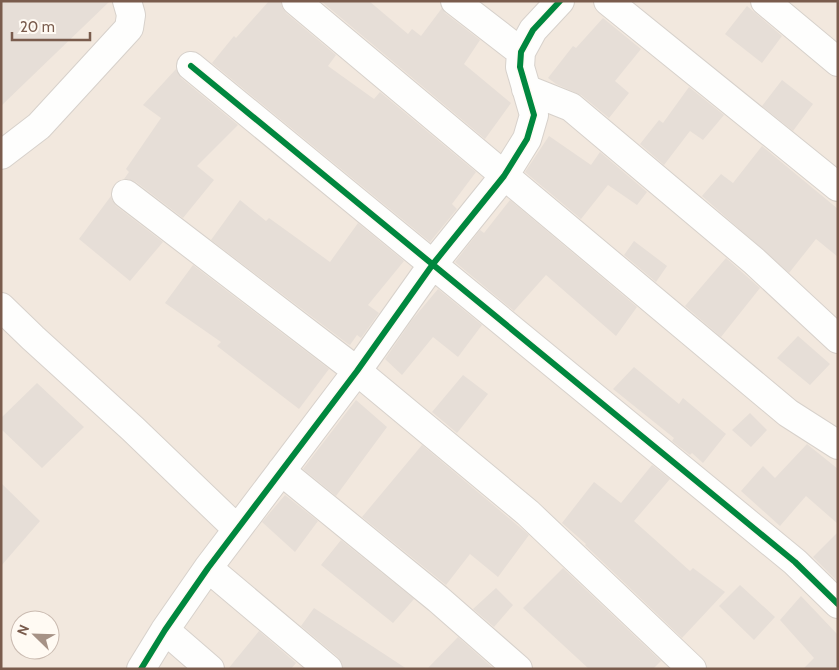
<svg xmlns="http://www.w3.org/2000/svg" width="839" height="670" font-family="Cabin,sans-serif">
<rect width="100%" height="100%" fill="#f9f5f0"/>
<!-- residential -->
<path fill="#f2e8de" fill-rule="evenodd" d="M1 1H838V669H1ZM20 620H50V650H20Z"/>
<!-- building -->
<path fill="#e6ded7" d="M1 1H110L1 106Z
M269 1H281L282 7 286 13 336 55 328 66 374 99 380 92 476 172 452 204 457 209 430 242 212 63 234 36 236 38Z
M321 1H369L408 34 412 29 421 36 442 8 445 13 480 40 464 64 511 103 485 139Z
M747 6 782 36 762 63 725 34Z
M603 18 641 49 615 81 629 93 609 118 581 95 556 84 548 78 573 46 576 48Z
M176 69 181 78 238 125 197 166 214 180 183 218 136 182 128 179H124L129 172 126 169 161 118 143 105Z
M782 80 813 104 793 131 762 106Z
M689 87 724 115 703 140 690 131 664 165 640 144 659 120 663 123Z
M549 136 591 165 600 152 647 192 637 205 608 185 581 219 525 172Z
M762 146 838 209V257L816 239 789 273 702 196 721 174 733 183Z
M111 196 112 200 116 206 163 242 130 281 79 239Z
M240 200 266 221 269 218 330 262 358 223 404 261 368 305 379 313 361 338 357 335 350 345 348 344 211 240Z
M510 200 637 307 616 336 546 275 514 311 455 262 480 230 484 233Z
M634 241 667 266 656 282 624 255Z
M726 258 760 288 721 337 685 306Z
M193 265 329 369 299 409 217 346 221 342 165 303Z
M438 289 482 325 458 357 433 337 402 375 385 359 412 320Z
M798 336 830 364 810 385 777 358Z
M634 367 679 404 683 398 726 434 703 463 692 453 690 455 672 441 674 438 613 389Z
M463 375 488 394 457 433 432 412Z
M37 383 84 427 42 468 1 429V418Z
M356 400 387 427 336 496 303 469Z
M750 413 767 430 751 447 732 430Z
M807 444 838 469V524L806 496 780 526 741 491 763 466 775 478Z
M422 445 529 535 498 577 470 554 446 585 362 517Z
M652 465 670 479 634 521 690 571 693 568 725 592 682 638 585 545 586 544 562 523 594 482 621 503Z
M1 483 40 521 1 566Z
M285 495 318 521 295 552 262 522Z
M838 532V582L813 557Z
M341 540 414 599 393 623 321 565Z
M563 568 661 661 653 669H589L523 608Z
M740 585 775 617 754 640 719 606Z
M496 588 513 605 494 627 473 609Z
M801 596 838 635V669H803L814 658 780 620Z
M314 608 407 669H343L342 663 338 657 301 626Z
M259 631 296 663 291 669H228Z
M458 637 494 669H427Z"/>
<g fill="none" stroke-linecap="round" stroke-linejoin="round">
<defs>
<path id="street" d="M296 1 788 413 838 445
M455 1 521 52
M608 1 838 187
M765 1 838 62
M191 66 795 562 838 604
M526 89 571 107 754 261 838 339
M1 155 39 126 129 28 131 15 127 1
M126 194 357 371 528 513 692 669
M1 307 33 338 133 429 237 529
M281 471 438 599 518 669
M208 568 328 669
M165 630 210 669
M141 669 165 630 208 568 357 371 433 264 504 176 527 139 534 115 520 67 521 52 533 30 560 1"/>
</defs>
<!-- street casing -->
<use href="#street" stroke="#d7d1cb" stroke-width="30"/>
<!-- street -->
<use href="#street" stroke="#fefefd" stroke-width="28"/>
<defs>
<path id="cycleway" d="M191 66 795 562 838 604
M141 669 165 630 208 568 357 371 433 264 504 176 527 139 534 115 520 67 521 52 533 30 560 1"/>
</defs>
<!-- cycleway casing -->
<use href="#cycleway" stroke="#fffaf3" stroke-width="9"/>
<!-- cycleway -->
<use href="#cycleway" stroke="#00873e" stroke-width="6"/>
</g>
<!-- border -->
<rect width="839" height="670" fill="none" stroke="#7a5c4d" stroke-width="5"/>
<!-- north arrow -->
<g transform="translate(35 635) rotate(293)"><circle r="24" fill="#fffaf3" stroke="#cabbb1"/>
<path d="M0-4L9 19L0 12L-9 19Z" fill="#a69286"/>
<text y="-8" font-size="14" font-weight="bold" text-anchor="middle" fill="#7a5c4d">N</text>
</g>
<!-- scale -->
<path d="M12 32v8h78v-8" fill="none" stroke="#7a5c4d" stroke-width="2.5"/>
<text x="20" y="32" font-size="15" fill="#7a5c4d" stroke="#fffaf3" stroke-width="4" paint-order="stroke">20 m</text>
</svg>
